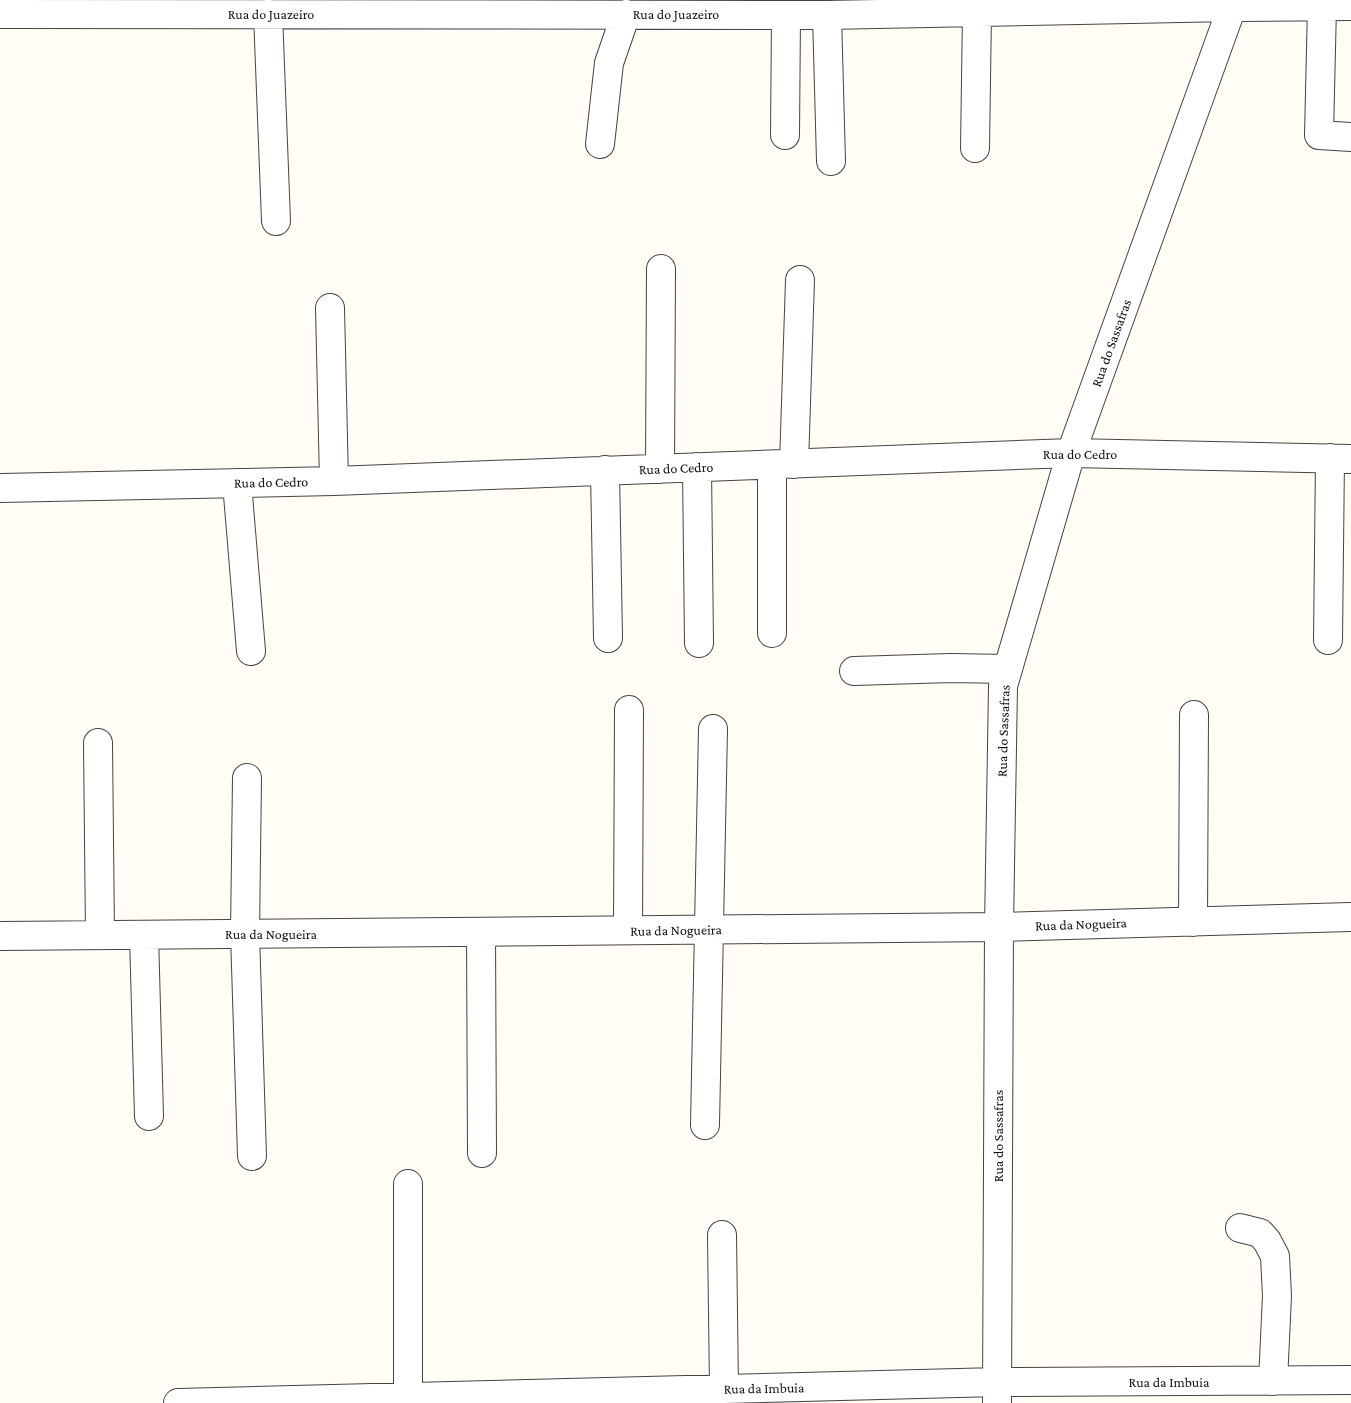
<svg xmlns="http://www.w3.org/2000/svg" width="1351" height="1403" font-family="'Crimson Pro',serif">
<rect width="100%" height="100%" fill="#fffdf5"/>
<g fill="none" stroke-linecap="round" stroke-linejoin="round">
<defs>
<path id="minor" d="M1322 6 1319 135 1351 137
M0 14 827 15 1232 7 1351 6
M268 14 276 221
M827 15 831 161
M785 135 786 15
M600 144 609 63 626 14
M975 148 977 12
M330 308 334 481
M794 464 800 280
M772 465V633
M697 467 699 643
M660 469 661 269
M605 470 608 638
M237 483 251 651
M0 488 334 481 1071 453 1351 459
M1328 640 1330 458
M854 671 951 668 1008 669
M98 743 100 935
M247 778 245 934 252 1156
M1193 922 1194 715
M628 930 629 710
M481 932 482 1153
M144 935 149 1116
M0 936 999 927 1351 917
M705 1125 713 729
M1240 1228 1260 1233 1267 1241 1275 1256 1277 1296 1273 1381
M722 1235 724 1389
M408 1397V1184
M178 1403 998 1382 1351 1380
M997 1403 999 927 1003 686 1071 453 1232 7"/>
</defs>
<!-- minor casing -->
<use href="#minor" stroke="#444" stroke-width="30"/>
<!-- minor -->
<use href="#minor" stroke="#fff" stroke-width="28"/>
</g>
<g text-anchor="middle" stroke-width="5" stroke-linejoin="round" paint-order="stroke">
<!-- street labels -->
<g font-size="14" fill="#111" stroke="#fff">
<text x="271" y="19">Rua do Juazeiro</text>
<text x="676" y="19">Rua do Juazeiro</text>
<text transform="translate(1111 343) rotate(-70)" y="5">Rua do Sassafras</text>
<text x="1080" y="459">Rua do Cedro</text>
<text transform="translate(676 468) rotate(-2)" y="5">Rua do Cedro</text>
<text transform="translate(271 482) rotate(-1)" y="5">Rua do Cedro</text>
<text transform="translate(1003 731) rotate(-88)" y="5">Rua do Sassafras</text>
<text transform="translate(1081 924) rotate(-2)" y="5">Rua da Nogueira</text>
<text transform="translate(676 930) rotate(-1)" y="5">Rua da Nogueira</text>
<text x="271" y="939">Rua da Nogueira</text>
<text transform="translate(998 1136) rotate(-90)" y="5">Rua do Sassafras</text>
<text x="1169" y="1387">Rua da Imbuia</text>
<text transform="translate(764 1388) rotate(-1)" y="5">Rua da Imbuia</text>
</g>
</g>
</svg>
